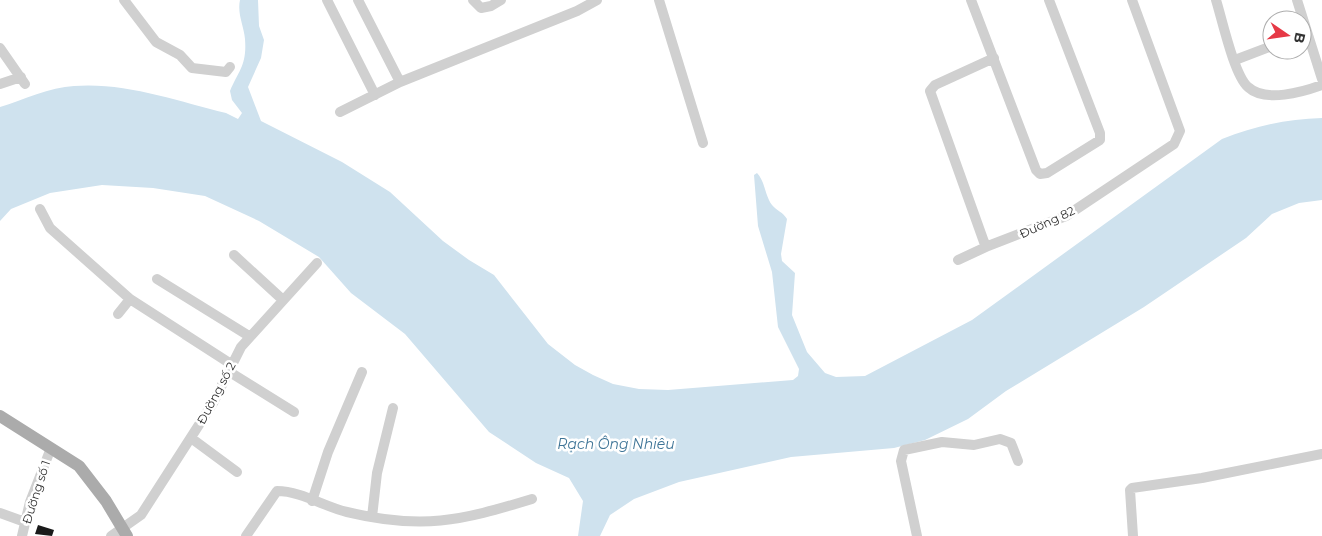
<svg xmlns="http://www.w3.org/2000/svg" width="1322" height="536" viewBox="0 0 1322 536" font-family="Montserrat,sans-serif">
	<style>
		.water { fill: #cfe2ee }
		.building { fill: #1a1a1a }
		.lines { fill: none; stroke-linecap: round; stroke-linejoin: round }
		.minor { stroke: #d0d0d0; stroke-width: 10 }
		.major { stroke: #ababab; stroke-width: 12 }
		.labels { text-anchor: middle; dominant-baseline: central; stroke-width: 5; stroke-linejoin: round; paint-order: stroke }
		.street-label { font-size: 12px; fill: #333; stroke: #fff }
		.water-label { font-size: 14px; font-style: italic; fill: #3f7597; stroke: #fff }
	</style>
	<rect width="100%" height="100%" fill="#fff"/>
	<!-- water -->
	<path class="water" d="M240,0H258L259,26L264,40L261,58L248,87L261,121L342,162L390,192L443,241L469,260L494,275L548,344L575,365L593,375L613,384L639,389L668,390L793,380L798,376L799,369L778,327L772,272L758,226L754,175L757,173C765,181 765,196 772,205C777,211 783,212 787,219L781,254L782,261L795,273L792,315L807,352L825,373L836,377L865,376L972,320L1222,139C1255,126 1286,119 1322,118V200L1299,203L1272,214L1246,238L1144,307L1006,391L968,419L925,440L894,448L791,457L679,482L634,499L610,515L600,536H578L583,501L569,478L536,463L489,432L405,334L351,293L319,257L259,221L205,196L153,188L102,185L50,193L11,209L0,221V107C23,100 50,87 74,86C125,82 177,101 226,113L238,119L242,113L232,100L230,91C239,70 247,65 245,39C244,26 237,14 240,0Z"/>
	<!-- building -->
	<path class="building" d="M38,525L54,530L52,536L35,534Z"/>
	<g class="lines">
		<!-- minor -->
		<path class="minor" d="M124,0L156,42L180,55L192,68L226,72L230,67
			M327,0L375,95
			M358,0L400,82
			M473,0L481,8L491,6L501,0
			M659,0L703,143
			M971,0L1036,170L1040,174L1047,173L1100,140V133L1049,0
			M1216,0C1222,19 1234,75 1248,87C1265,103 1303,92 1322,85
			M1297,0L1322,79
			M0,48L25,84
			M994,58L935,85L930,91L984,242L988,246L1066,216L1174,144L1180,131L1132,0
			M1235,60L1272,46
			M0,84L21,77
			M340,112L400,82L577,11L597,0
			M40,209L50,228L130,299
			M234,255L283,300
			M958,260L988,246
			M157,279L249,336
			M118,314L130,299L231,364
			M228,371L294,412
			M191,438L237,472
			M312,501L328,452L362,372
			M0,513L25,522
			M372,517L377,473L393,408
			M22,536L30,502L51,448
			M111,536L141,515L213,403L241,347L317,263
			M246,536L277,491C301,491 325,507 347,512C422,530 460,521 532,499
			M917,536L901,461L904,450L942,442L974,445L1000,439L1011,443L1018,461
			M1133,536L1130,490L1132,488L1202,478L1322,454"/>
		<!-- major -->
		<path class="major" d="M0,416L79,466L106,501L127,536"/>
	</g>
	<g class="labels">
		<!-- street labels -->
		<g class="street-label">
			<text transform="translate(1047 222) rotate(-25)">Đường 82</text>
			<text transform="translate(216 393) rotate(-62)">Đường số 2</text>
			<text transform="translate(36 492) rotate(-72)">Đường số 1</text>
		</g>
		<!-- water labels -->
		<g class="water-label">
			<text x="616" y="444">Rạch Ông Nhiêu</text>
		</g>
	</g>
	<!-- north arrow -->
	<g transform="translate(1287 35) rotate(103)"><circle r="24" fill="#ffffff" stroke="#adadad"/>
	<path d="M0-4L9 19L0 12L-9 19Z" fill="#e63946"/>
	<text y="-8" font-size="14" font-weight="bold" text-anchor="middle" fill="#333333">B</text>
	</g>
</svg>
